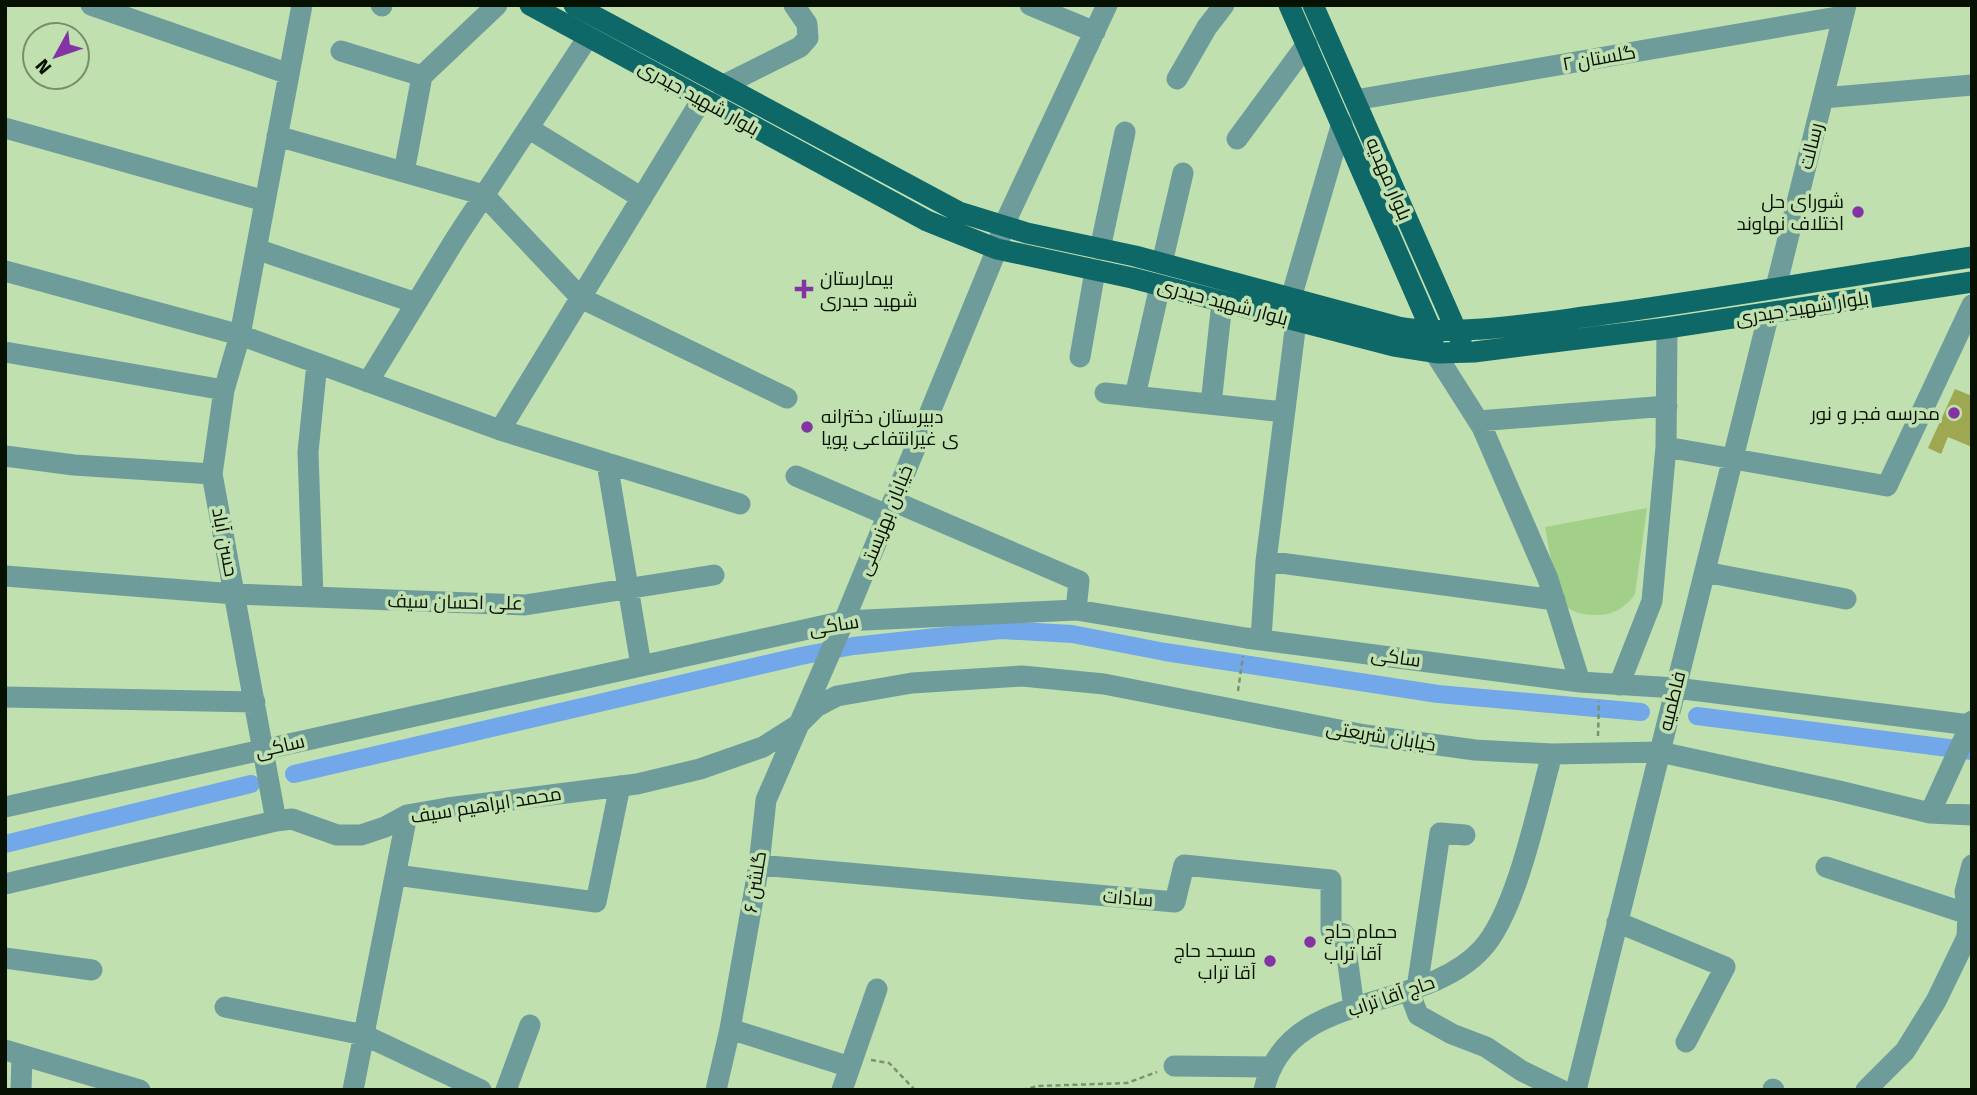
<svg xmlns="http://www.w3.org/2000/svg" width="1977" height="1095" viewBox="0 0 1977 1095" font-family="'Fira Sans',Cairo,sans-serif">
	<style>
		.green { fill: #a2d089 }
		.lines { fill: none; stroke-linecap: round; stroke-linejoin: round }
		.canal { stroke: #72a7e9; stroke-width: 18 }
		.building { fill: #9ea851 }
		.path { stroke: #7a926f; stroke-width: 2.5; stroke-dasharray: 5 3.5; stroke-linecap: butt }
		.minor { stroke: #6d9c9b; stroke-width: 21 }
		.major { stroke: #0e6868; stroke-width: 21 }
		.poi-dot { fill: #8333a3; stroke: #c0e0b0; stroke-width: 2.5 }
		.labels { text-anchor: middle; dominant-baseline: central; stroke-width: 7; stroke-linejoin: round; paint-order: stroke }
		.street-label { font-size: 19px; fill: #071102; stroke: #c0e0b0 }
		.poi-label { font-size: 19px; fill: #071102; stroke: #c0e0b0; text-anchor: end }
	</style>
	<rect width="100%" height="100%" fill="#c0e0b0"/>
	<!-- green -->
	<path class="green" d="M1647,508L1635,594C1626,607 1614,615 1598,615C1587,615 1575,614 1567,607C1555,595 1549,545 1545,527Z"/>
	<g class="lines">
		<!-- canal -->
		<path class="canal" d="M1697,716L1972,751
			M294,774L801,656L853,646L1001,630L1072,634L1165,652L1438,694L1641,712
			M5,844L251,784"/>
	</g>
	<!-- building -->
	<path class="building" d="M1955,389L1972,396V447L1948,437L1941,454L1928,448Z"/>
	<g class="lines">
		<!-- path -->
		<path class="path" d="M1238,691L1243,656
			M1598,736L1599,701
			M871,1060L889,1063L915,1090
			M1022,1090L1038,1086L1127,1083L1157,1072"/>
		<!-- minor -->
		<path class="minor" d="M91,5L289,74
			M381,5L382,6
			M1030,5L1095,32
			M341,51L422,76L497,5
			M1177,79L1207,27L1224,5
			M722,86L800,47L808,38L807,24L794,5
			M1823,98L1972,85
			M1355,100L1843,16
			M5,128L265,201
			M528,128L642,198
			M277,136L484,195L581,298L787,398
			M1237,139L1307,44
			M404,172L422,76
			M256,249L416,303
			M1100,249L1125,132
			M1162,263L1183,173
			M5,271L240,335L500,430L740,504
			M1776,287L1846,5
			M1291,298L1342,123
			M5,352L224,390
			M1435,353L1482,427L1548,579L1580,682
			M1080,357L1095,271
			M368,382L456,238L588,37
			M1105,393L1284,412
			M1135,396L1160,286
			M1211,404L1222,302
			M1478,421L1667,406
			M500,430L702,99
			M1666,447L1887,486L1972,305
			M5,456L74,465L212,474
			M607,463L641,665
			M796,476L887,515
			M893,501L1079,581L1076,610
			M1266,561L1555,600
			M1705,572L1846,599
			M5,576L235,594L525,605L714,575
			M313,597L308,452L317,363
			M1261,639L1266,561L1296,322
			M1619,685L1652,601L1666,447L1667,328
			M5,697L255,702
			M5,807L844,621L1076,610L1246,638L1580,682L1676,688L1970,725
			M1930,813L1972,721
			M276,821L212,474L224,390L240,335L302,5
			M759,865L1175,902L1184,865L1331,880V930L1344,934L1354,1008
			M1826,867L1968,914L1972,912
			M396,875L596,902L620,786
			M5,884L276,821L292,819L337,835H361L385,827L407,815L447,808L637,784L700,769L763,747L799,724L816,707L837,696L912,683L1022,676L1104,684L1365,735L1475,750L1552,754L1660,752L1839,791L1930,813L1972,815
			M1617,922L1725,967L1686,1042
			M5,958L92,970
			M1417,988L1440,833L1465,835
			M1409,991L1418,1015L1452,1034L1486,1047L1522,1071L1561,1090
			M225,1007L364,1035L481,1090
			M730,1029L850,1067
			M5,1050L140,1090
			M1174,1066L1270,1067
			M1773,1089L1774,1090
			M21,1090L22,1055
			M353,1090L407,815
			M506,1090L530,1025
			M716,1090L730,1029L759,865L766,800L844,621L997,249L1003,227L1107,5
			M842,1090L877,989
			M1264,1090C1286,988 1422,1015 1482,949C1517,911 1538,805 1552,754
			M1576,1090L1769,313
			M1866,1090L1905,1051L1936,1001L1967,937L1968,914L1965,892L1972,865"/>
		<!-- major -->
		<path class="major" d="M530,5L927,221L997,249L1132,278L1394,346L1439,353L1474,352L1667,328L1972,282
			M574,5L959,212L1027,233L1135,256L1398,327C1458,337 1537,323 1599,315C1723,298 1847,276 1972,257
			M1289,5L1432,332L1433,341
			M1313,5L1461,341"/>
	</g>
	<!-- markers -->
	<g class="poi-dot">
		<circle cx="1858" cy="212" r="7"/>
		<path d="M800.5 278.5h7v7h7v7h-7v7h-7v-7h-7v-7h7z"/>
		<circle cx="1954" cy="413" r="7"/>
		<circle cx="807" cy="427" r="7"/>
		<circle cx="1310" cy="942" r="7"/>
		<circle cx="1270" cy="961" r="7"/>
	</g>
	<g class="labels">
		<!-- street labels -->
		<g class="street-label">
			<text transform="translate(1599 58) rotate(-10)">گلستان ۲</text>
			<text transform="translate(699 98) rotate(29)">بلوار شهید حیدری</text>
			<text transform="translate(1811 146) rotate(-76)">رسالت</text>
			<text transform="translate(1389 179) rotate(67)">بلوار مهدیه</text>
			<text transform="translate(1223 302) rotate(15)">بلوار شهید حیدری</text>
			<text transform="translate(1802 308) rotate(-9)">بلوار شهید حیدری</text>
			<text transform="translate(885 520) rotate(-68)">خیابان بهزیستی</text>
			<text transform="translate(225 542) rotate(79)">حسن آباد</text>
			<text transform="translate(455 602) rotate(1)">علی احسان سیف</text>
			<text transform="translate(834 625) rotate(-9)">ساکی</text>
			<text transform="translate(1396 657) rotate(8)">ساکی</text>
			<text transform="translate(1672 701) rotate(-76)">فاطمیه</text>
			<text transform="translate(1381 736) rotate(9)">خیابان شریعتی</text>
			<text transform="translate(280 746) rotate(-13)">ساکی</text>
			<text transform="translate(486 805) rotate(-9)">محمد ابراهیم سیف</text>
			<text transform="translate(755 882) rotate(-81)">گلشن ۶</text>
			<text transform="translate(1128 898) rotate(5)">سادات</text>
			<text transform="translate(1391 996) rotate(-19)">حاج آقا تراب</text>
		</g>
		<!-- poi labels -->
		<g class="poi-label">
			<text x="1844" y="201">شورای حل<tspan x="1844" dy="22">اختلاف نهاوند</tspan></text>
			<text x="820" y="278" text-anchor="start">بیمارستان<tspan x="820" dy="22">شهید حیدری</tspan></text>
			<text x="1940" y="413">مدرسه فجر و نور</text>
			<text x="821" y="416" text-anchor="start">دبیرستان دخترانه<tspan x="821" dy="22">ی غیرانتفاعی پویا</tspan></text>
			<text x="1324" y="931" text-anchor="start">حمام حاج<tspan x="1324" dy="22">آقا تراب</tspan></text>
			<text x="1256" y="950">مسجد حاج<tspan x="1256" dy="22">آقا تراب</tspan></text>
		</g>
	</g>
	<!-- border -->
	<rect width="1977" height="1095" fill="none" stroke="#071102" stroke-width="14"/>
	<!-- north arrow -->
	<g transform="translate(56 56) rotate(230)"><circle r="33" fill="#c0e0b0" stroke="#768d6a" stroke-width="2"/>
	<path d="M0-5L12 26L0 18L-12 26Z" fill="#8333a3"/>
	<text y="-10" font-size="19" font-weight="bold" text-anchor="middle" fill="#071102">N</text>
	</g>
</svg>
